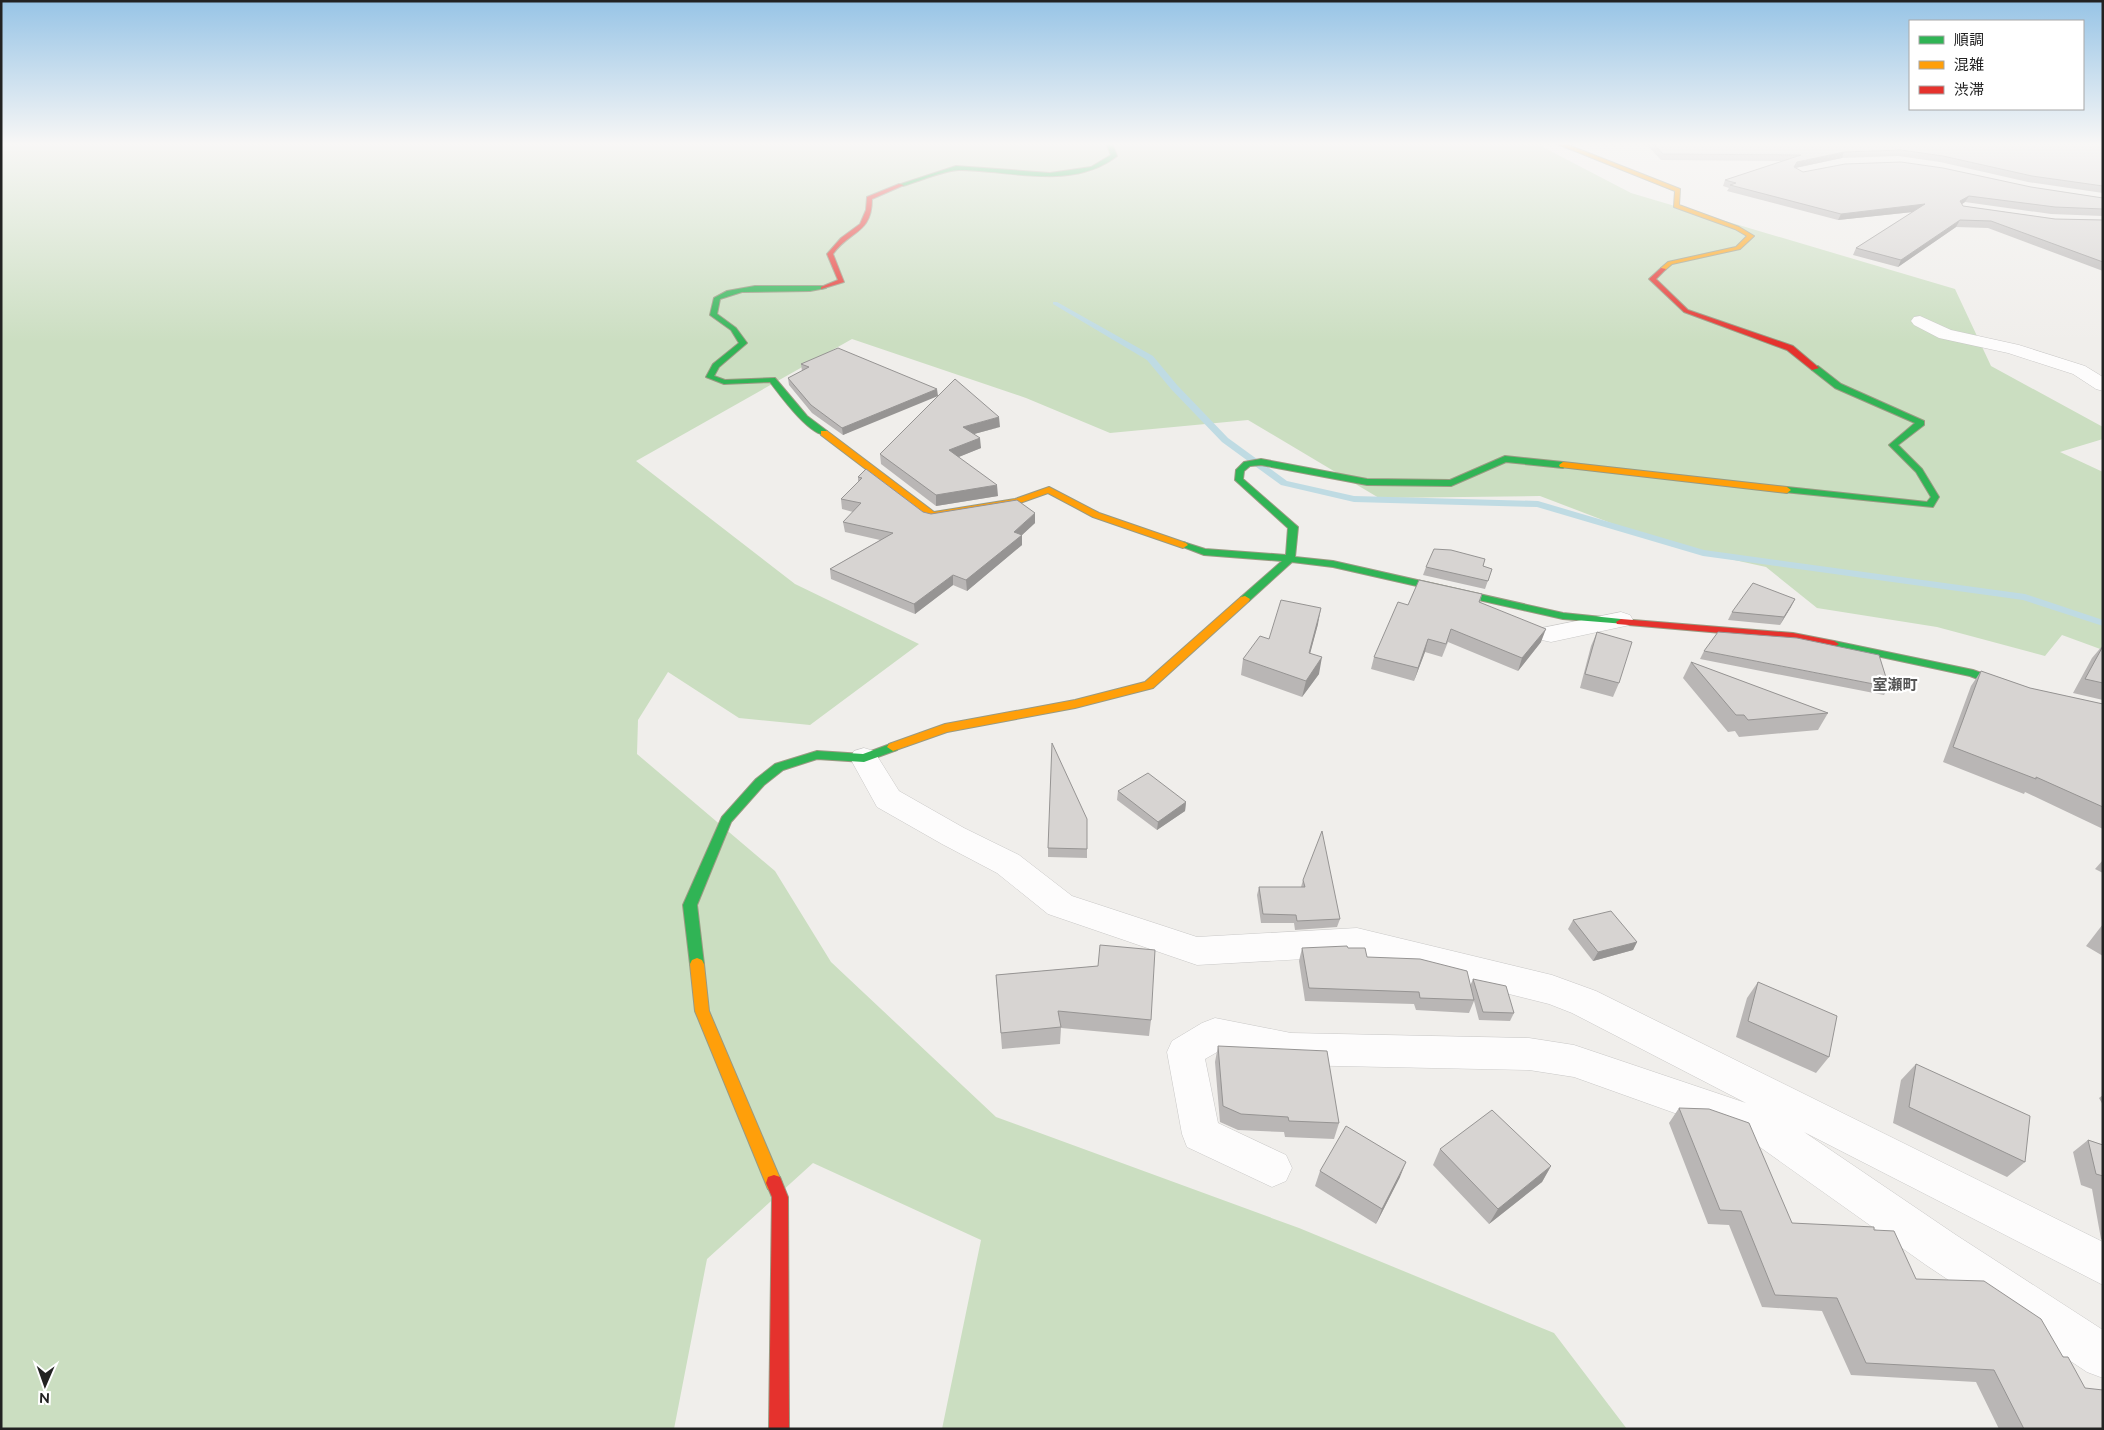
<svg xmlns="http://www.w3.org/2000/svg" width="2104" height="1430" viewBox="0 0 2104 1430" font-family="Raleway,'Noto Sans JP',sans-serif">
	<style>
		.forest { fill: #cbdec1 }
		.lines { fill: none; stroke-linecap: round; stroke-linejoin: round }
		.stream { fill: #bfdbe3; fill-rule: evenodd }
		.street-casing { stroke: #c9c8c7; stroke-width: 1 }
		.fast-casing { stroke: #999a82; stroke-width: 2 }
		.slow-casing { stroke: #999a82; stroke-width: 2 }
		.jam-casing { stroke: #999a82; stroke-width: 2 }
		.street { fill: #fdfcfc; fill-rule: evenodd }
		.fast { fill: #30b455; fill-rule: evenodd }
		.slow { fill: #ff9f0a; fill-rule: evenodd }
		.jam { fill: #e5322d; fill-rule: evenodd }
		.wall { fill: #b9b6b5 }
		.shaded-wall { fill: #969493 }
		.building { fill: #d7d4d2; stroke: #969493 }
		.labels { text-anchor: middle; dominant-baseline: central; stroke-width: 4.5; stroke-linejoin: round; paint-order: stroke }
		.neighbourhood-label { font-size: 15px; font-weight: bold; fill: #555; stroke: #fff }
	</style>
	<rect width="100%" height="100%" fill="#f0eeeb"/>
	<!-- forest -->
	<path class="forest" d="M1,143H1535L1631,193L1955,289L1991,366L2103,427V439L2060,452L2103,472V650L2062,635L2045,656L1937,627L1817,608L1766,567L1671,546L1540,496L1379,498L1248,420L1110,433L1026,398L852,339L636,461L795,584L919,644L810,725L739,718L668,672L638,720L637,754L775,871L831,962L996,1117L1299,1228L1554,1333L1627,1429H942L981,1240L813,1163L707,1259L674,1429H1Z"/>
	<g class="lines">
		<!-- stream -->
		<path class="stream" d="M1053,302H1057L1153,356L1177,385L1228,438L1287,481L1354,496L1538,501L1704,550L2025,594L2103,620V626L2023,600L1703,556L1537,507L1354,502L1281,485L1222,442L1171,389L1147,360L1053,304Z"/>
		<!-- street casing -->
		<g class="street-casing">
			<path id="street" d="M1920,316L1951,330L2019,345L2085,366L2103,377V391L2096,389L2073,374L2008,353L1939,338L1914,325L1911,321L1914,317Z
				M1621,612L1630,615L1633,620L1630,625L1551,642L1542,640L1538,634L1542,628Z
				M864,748L874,751L899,791L964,828L1019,855L1072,896L1197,937L1357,928L1552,975L1596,991L2103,1242V1285L1804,1132L1956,1235L2103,1330V1378L2087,1372L1926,1265L1750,1140L1574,1077L1529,1070L1291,1065L1219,1051L1205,1059L1218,1123L1286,1155L1292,1168L1286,1181L1272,1187L1187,1147L1182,1134L1167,1052L1172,1041L1202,1023L1215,1018L1291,1033L1529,1038L1574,1045L1746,1103L1572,1013L1549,1004L1357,956L1197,965L1048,914L997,873L942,844L877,807L850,758L854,751Z"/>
		</g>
		<!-- fast casing -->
		<g class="fast-casing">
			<path id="fast" d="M1106,143H1112L1117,156C1072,191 1010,170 959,170C945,170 917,182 903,186L898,185L956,166L1050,173L1091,167L1111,155Z
				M755,286H823L826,288L810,291L742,292L720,299L717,314L736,328L747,343L719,367L714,376L725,380L775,378L807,416L827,431V435C810,437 780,395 770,382L724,384L706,377L713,364L739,343L731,330L710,315L714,298L727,291Z
				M1812,366H1818L1841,384L1924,421V425L1898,445L1922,469L1939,497L1933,507L1784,492V488L1787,487L1927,502L1931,497L1916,472L1889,445L1915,423L1835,388L1812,370Z
				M1505,456L1563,462L1567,465L1563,468L1506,462L1451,486L1367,485L1261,465L1250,466L1244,471L1243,479L1298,527L1295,557L1333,561L1563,613L1621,619L1626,622L1625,624L1563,619L1333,567L1292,562L1249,601L1245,602L1240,599L1241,597L1282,561L1204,555L1178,545L1183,542L1205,549L1286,555L1288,528L1235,480L1236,470L1244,462L1261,459L1367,479L1450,480Z
				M1834,641L1973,670L2018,686L2019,689L2014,693L1970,676L1830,646L1829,644Z
				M893,743L899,747L897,750L864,762L817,759L783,770L764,785L731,822L697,905L704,964L702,968L697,970L692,968L690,964L683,905L722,817L756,779L775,764L817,751L863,754Z"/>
		</g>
		<!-- slow casing -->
		<g class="slow-casing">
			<path id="slow" d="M1555,143H1563L1680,189L1679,205L1739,227L1754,236L1740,249L1672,264L1665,270H1661V268L1668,262L1736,247L1747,236L1735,229L1674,207L1675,191Z
				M821,431H827L934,512L1015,499L1049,487L1099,513L1186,543L1188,545L1183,548L1180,547L1093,517L1048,493L1017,504L929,517L821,435Z
				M1563,462L1787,487L1791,490L1787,493L1560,467L1559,465Z
				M1245,596L1250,599L1249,601L1153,688L1075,708L947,732L893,751L887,747L889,744L945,724L1075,700L1145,682L1241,597Z
				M697,958L702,960L704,964L709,1011L782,1183L780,1189L774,1191L768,1189L695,1011L690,964L692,960Z"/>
		</g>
		<!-- jam casing -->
		<g class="jam-casing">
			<path id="jam" d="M899,184L904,185L872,199C872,234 850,230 833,254L844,282L821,289V287L838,280L827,254L841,238L860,224L866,210L867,197Z
				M1661,268L1666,269L1656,279L1688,310L1793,346L1819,368L1812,370L1787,350L1684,312L1649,279Z
				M1621,619L1793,633L1834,641L1839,644L1834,647L1793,639L1617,624L1616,622Z
				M774,1175L780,1177L788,1197L789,1429H769L772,1197L766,1183L768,1177Z"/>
		</g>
		<!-- street -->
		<use href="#street" class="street"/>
		<!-- fast -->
		<use href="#fast" class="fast"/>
		<!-- slow -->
		<use href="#slow" class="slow"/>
		<!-- jam -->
		<use href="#jam" class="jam"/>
	</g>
	<!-- wall -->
	<path class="wall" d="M1645,143H2103V193L2028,182L1940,162L1898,156L1842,158L1795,168L1803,172L2031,187L2103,198V216L2051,214L1965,202L1962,204L1963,206L2055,219L2103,220V271L1988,228L1956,227L1898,267L1853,255L1856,248L1913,212L1838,220L1727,191L1729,188L1723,186L1725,180L1783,161L1661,160Z
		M801,364L937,389L843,435L812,413L789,385L788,378L802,371Z
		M1000,427L974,434L981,448L958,457L998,496L936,506L881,464L880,454Z
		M866,469L923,512L931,514L1035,523L1022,535V545L967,591L953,585L915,614L831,579L830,569L880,540L845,532L843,522L853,512L842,509L841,499L858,482V477Z
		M1485,559L1483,566L1492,569L1485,589L1423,575L1426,567Z
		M1482,594L1480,602L1541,642L1518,671L1448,642L1442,657L1425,652L1414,681L1371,669L1374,657L1408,605Z
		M1795,599L1780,625L1728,620L1732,612Z
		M1318,624L1310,653L1319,674L1302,697L1241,675L1243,659L1269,639Z
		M1597,632L1619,683L1613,697L1580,688L1591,646Z
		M2103,645V700L2073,693L2092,658Z
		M1704,651L1889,687L1884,695L1700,659Z
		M1691,662L1828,713L1818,730L1739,737L1735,731L1728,732L1683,678Z
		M1981,671L2030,688L2103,704V829L2025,792L2024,794L1943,762L1971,686Z
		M1118,791L1186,802L1185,811L1157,830L1117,800Z
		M1087,819V858L1048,857V848Z
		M2103,860V873L2095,869Z
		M1303,880L1340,919L1337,927L1295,930L1294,923H1261L1257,895L1259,887H1301Z
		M1573,920L1637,942L1633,950L1593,961L1568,929Z
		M2103,924V956L2086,946Z
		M1302,948H1348L1367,957L1470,986L1473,979L1514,1013L1510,1021L1479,1020L1474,1001L1469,1013L1416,1010L1414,1004L1305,1001L1299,961Z
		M1098,966L1151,1020L1149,1036L1061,1028L1060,1044L1002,1049L996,975Z
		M1758,982L1829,1057L1816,1073L1736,1037L1747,998Z
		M1218,1046L1339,1123L1334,1139L1285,1137L1284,1132L1238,1130L1220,1122L1215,1062Z
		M1916,1064L2025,1162L2007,1177L1893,1123L1901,1080Z
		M2103,1095V1105L2099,1098Z
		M1679,1108L1792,1223L1874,1230L1916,1279L2103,1429H1999L1976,1382L1851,1375L1822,1311L1762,1307L1729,1225L1708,1224L1669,1123Z
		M2088,1140L2103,1145V1240L2101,1239L2092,1189L2081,1185L2073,1152Z
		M1440,1149L1551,1166L1542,1182L1489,1224L1433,1165Z
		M1320,1171L1400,1177L1376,1224L1315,1186Z"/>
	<!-- shaded-wall -->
	<path class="shaded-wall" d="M1844,152L1842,158L1795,168L1794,167L1797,162Z
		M1969,196L1965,202L1956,208L1960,201Z
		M1925,204L1922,211L1838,220L1841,214Z
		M1960,220L1956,227L1898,267L1901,260Z
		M937,389L938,396L843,435L842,428Z
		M999,417L1000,427L963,437V427Z
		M980,438L981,448L949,461V450Z
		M997,485L998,496L936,506V495Z
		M1035,513V523L1022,535V545L967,591L966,580L1014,532Z
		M953,575V585L915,614L914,604Z
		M1795,599L1791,607L1780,625L1784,617Z
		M1321,608L1318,624L1306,669L1309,653Z
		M1546,629L1541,642L1518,671L1522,658Z
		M1428,639L1425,652L1414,681L1418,668Z
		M1322,657L1319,674L1302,697L1306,681Z
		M1186,802L1185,811L1157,830L1158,822Z
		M1637,942L1633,950L1593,961L1598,952Z
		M1406,1162L1400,1177L1376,1224L1382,1209Z
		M1551,1166L1542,1182L1489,1224L1498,1209Z"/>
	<!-- building -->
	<path class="building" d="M1653,143H2103V186L2032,176L1943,156L1901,150L1844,152L1797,162L1794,167L1803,172L1845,164L1901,162L1943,168L2031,187L2103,198V209L2055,207L1969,196L1960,201L1963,206L2055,219L2103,220V262L1991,221L1960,220L1901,260L1856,248L1925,204L1841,214L1730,185L1736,183L1725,180L1801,155L1663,154Z
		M838,348L937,389L842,428L811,405L788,378L809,367L801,364Z
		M955,379L999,417L963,427L980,438L949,450L997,485L936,495L880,454Z
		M866,469L923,512L931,514L1017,500L1035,513L1014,532L1022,535L966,580L953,575L914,604L830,569L893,533L843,522L861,503L841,499L862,478L858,477Z
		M1434,549L1451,550L1485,559L1483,566L1492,569L1488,581L1426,567Z
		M1419,580L1482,594L1479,602L1546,629L1522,658L1451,629L1446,644L1428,639L1418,668L1374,657L1398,602L1408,605Z
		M1753,583L1795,599L1784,617L1732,612Z
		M1281,600L1321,608L1309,653L1322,657L1306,681L1243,659L1260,636L1269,639Z
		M1597,632L1632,642L1619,683L1585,674Z
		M1718,632L1797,638L1879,655L1889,687L1704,651Z
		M2103,646V683L2085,679Z
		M1691,662L1828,713L1748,720L1744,715H1736Z
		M1981,671L2030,688L2103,704V807L2036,777V779L1953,747Z
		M1052,743L1087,819V849L1048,848Z
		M1148,773L1186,802L1158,822L1118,791Z
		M1322,831L1340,919L1297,921L1296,915L1263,914L1259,887H1305L1303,880Z
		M1611,911L1637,942L1598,952L1573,920Z
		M1100,945L1155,950L1151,1020L1058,1011L1061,1027L1001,1033L996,975L1098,966Z
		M1347,946L1348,948H1365L1367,957L1420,959L1467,971L1474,1000L1420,998L1419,992L1309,988L1302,948Z
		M1473,979L1506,986L1514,1013L1483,1012Z
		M1758,982L1837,1016L1829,1057L1748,1021Z
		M1218,1046L1327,1051L1339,1123L1289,1121L1288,1117L1241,1114L1223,1106Z
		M1916,1064L2030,1116L2025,1162L1909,1107Z
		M1679,1108L1709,1109L1749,1123L1792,1223L1874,1227V1230L1894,1231L1916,1279L1984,1281L2041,1319L2063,1357H2068L2085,1388L2103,1390V1429H2024L1994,1370L1866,1363L1837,1298L1775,1295L1741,1211L1720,1210Z
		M1492,1110L1551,1166L1498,1209L1440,1149Z
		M1346,1126L1406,1162L1382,1209L1320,1171Z
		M2088,1140L2103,1145V1176L2096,1174Z"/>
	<!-- sky -->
	<linearGradient id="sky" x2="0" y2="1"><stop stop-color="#97c4e6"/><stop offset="0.42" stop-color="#f8f7f6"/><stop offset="1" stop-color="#f8f7f6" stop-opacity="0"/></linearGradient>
	<rect width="2104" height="343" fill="url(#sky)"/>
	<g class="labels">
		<!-- neighbourhood labels -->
		<g class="neighbourhood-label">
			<text x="1895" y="685">室瀬町</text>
		</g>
	</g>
	<!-- border -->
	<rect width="2104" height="1430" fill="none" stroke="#222222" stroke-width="5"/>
	<!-- legend -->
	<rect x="1909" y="20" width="175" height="90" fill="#ffffff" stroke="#a7a7a7"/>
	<rect x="1919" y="36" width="25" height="8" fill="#30b455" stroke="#a7a7a7"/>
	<text x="1954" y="45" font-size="15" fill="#222222">順調</text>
	<rect x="1919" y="61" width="25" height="8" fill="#ff9f0a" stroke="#a7a7a7"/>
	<text x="1954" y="70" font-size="15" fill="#222222">混雑</text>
	<rect x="1919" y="86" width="25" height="8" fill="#e5322d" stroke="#a7a7a7"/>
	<text x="1954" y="95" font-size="15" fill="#222222">渋滞</text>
	<!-- north arrow -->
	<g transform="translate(45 1385) rotate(182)" stroke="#ffffff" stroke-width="4" paint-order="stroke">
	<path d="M0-4L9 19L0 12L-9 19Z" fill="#222222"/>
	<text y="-8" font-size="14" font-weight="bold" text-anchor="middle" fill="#222222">N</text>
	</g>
</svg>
